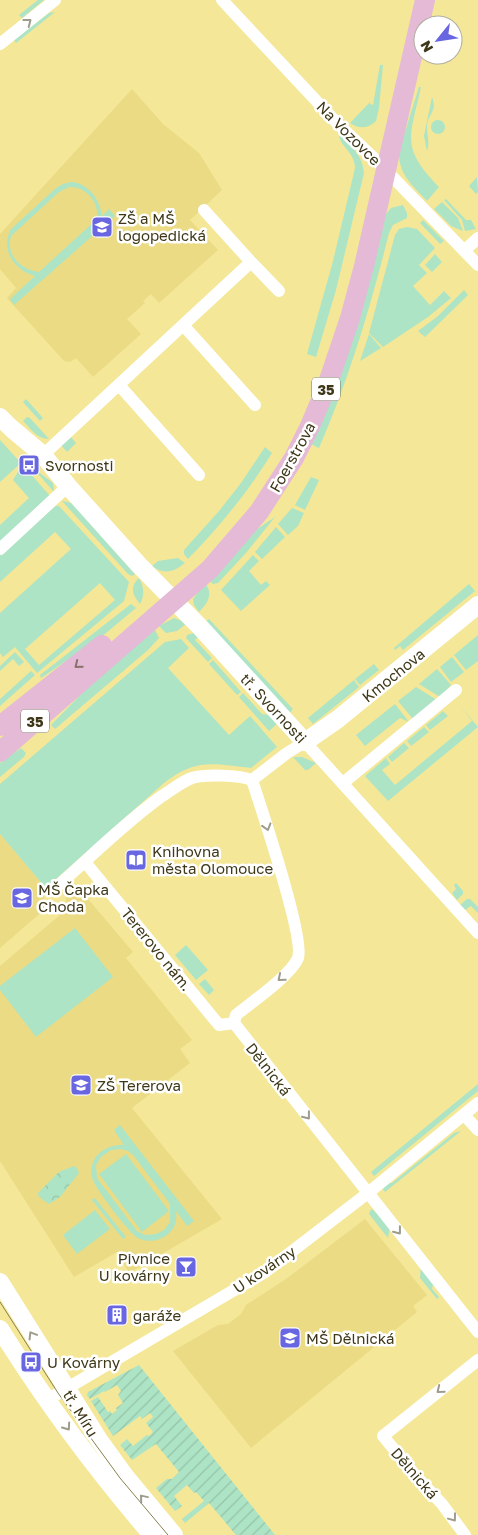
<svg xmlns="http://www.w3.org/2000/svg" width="478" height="1535" viewBox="0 0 478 1535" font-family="'Golos Text',sans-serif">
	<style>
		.built { fill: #eadb84 }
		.grass { fill: #ade4c5; fill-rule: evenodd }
		.park { fill: url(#park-crowns) }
		.garden { fill: url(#garden-furrows) }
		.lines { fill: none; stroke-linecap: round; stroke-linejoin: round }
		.street { stroke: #fff; stroke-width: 12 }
		.secondary { stroke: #fff; stroke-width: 18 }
		.primary { stroke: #e4bad6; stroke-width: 20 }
		.tram { stroke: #8a814e; stroke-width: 1 }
		.oneway { stroke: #9e9c8c }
		.oneway2 { stroke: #89726d }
		.labels { text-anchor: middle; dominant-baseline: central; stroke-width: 5; stroke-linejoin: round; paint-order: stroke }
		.shield { fill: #fff; stroke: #78745d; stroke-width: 1 }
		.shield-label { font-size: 14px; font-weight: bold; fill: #3e3818 }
		.street-label { font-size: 15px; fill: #3e3818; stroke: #fff }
		.poi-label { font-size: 15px; fill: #3e3818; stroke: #fff; text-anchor: start }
	</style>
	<defs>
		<pattern id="park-crowns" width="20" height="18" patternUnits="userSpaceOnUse" patternTransform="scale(1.25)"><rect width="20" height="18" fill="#ade4c5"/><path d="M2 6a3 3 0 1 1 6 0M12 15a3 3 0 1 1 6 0" fill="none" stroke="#96c4a8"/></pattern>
		<pattern id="garden-furrows" width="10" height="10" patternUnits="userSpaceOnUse" patternTransform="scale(1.25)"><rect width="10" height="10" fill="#ade4c5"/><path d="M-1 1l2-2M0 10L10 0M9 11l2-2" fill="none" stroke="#96c4a8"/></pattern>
	</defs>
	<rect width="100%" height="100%" fill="#f4e798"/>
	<!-- built -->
	<path class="built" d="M132,89L163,124L199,153L222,190L190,220L218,250L159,303L151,294L143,301L145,303L127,319L141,334L93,377L76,358L70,362L64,361L7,298L16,288L0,269V234Z
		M0,834L44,886L45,909L0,948Z
		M76,890L79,894L82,892L133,952L126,958L192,1040L180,1049L190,1063L132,1108L222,1219L129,1273L117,1252L74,1277L0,1161V966L67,909L63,904L67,900L65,899Z
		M365,1219L427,1295L413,1306L417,1312L251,1448L173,1351L218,1325L228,1324L241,1314L246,1305L286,1279Z"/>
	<!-- grass -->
	<path class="grass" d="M38,0H44L22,18L19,15Z
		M55,12L16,43L14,40L49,13Z
		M380,65H383L379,108L376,121C368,129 359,129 350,123L370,102V104L373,105Z
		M419,87H421C410,137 400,147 439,187L427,201C412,185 398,174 399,151Z
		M432,97C438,112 427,114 427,127C427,136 430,143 427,151L424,136Z
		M431 127a7 7 0 1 1 14 0a7 7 0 1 1-14 0Z
		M339,134C351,145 363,156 364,173L336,290L316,357L307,354L333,261L355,168C355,152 339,146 339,134Z
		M477,177L478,192L476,194L469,186Z
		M71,182C88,183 100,199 102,216L109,209L115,216L14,305L10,299L35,276C14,270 0,250 11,229L56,188L63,184ZM69,187C86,186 100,203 97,219L39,272C21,270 5,255 11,236L59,192Z
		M446,199L466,220H471L476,229L465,231L462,220L444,200Z
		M442,202L458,218L463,231L451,226L434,209Z
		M403,205L407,213V218L393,225L389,233C370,309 350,376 319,448L311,444L386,214L391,208Z
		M423,220L444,241L440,244L420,223Z
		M407,227L417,229L435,248L419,265L427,273L413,286L430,305L444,291L451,298L428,317L383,347L369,333L395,235L399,229Z
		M435,254L442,262L432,272L425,265Z
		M464,290L468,295L425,337L418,331L438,316Z
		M369,334L381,348L360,361Z
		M26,399L43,418L40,421L23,402Z
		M27,417L30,418L49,439C37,439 31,429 23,421Z
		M71,437L76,443L67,452L61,445Z
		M0,440L21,463L0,482Z
		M265,447L272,453C248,492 220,526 188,559L184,554V550L219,511L241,483Z
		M31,466L53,483L54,492Z
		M21,467L26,473L28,471L51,497L0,543V525L29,498L13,480Z
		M311,477L319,480L305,510L295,505Z
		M62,501L72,503L135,574L132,576L128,574Z
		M55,506H59L129,582L124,601L37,673L15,647L3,657L0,653V613L71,549L55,532L0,582V555ZM100,583L115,600L39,665L25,649Z
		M292,508L304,513L298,526L288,535L278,524Z
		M275,517L246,553L218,583L213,584L209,580L250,534Z
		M276,527L285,537L262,559L255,552Z
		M253,555L259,561L249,571L261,585L266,581L270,585L241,611L221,590Z
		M178,558L185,563C174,572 164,575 152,566L158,561Z
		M139,578C144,587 145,595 140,604C133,595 129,587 139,578Z
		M205,583C214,594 207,604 199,612L194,605L193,599Z
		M469,584L475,591L403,650L400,646L395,650L394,648Z
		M131,604L136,608L100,638L41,678L40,675Z
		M174,618L182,621L186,624L177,631L166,633L159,626Z
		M209,619L293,709L288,715L206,621Z
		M155,630L159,638L148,650L55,729L51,725L99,676Z
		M194,633L198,637L195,640L212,658L208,662L186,638L187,635Z
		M478,635V661L466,670L454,655Z
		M181,639L189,648L168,668L229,735L250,716L277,747L251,768C212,764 197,758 164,783L47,887L44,886L0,834V784L165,642Z
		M15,652L24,662L19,666L13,659L0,671V666Z
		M452,657L464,672L451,682L440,667Z
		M213,660L241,692L237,695L209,664Z
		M374,664L379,670L360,685L355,679Z
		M437,669L451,685L440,697L419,684Z
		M31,671L35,675L0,706V699Z
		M354,680L359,687L313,724L308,718Z
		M416,687L437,700L413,719L398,701Z
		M243,693L262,714L270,715L278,723L269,731L239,697Z
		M395,704L409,722L400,718L365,746L356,735Z
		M460,706L478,727L388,801L365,776L386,758L390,764L382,770L395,785L472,721Z
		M443,711L448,716L430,730L426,725Z
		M424,727L429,732L411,746L407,741Z
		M404,743L409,748L392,762L388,757Z
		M21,748L26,753L24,757L0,777V763Z
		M293,757H302L316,763L308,770H305Z
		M456,883L463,891V894L457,900L452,893L456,889L454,885Z
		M467,899H470L478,907V913L471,906L465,910L460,905Z
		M75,928L113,977L36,1037L0,990V986Z
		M186,945L208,970L196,980L175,955Z
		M205,979L214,990L209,995L199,984Z
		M478,1084V1091L374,1176L371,1172Z
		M120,1125L194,1221L187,1226L176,1211C177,1220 176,1228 167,1235C158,1241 149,1243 138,1238C130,1234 93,1186 92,1177C88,1156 106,1144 124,1145L114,1130ZM121,1149L128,1151L133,1155L170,1204V1222L164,1230L156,1234L145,1235L137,1231L97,1178L96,1165L101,1157L111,1150Z
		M461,1131L385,1192L382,1188L388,1183H392L454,1133Z
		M126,1154L169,1211L142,1232L99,1174Z
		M95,1198L126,1237L123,1239L92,1200Z
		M372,1209L390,1226L388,1238L369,1214L370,1211Z
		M95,1210L110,1229L77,1254L63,1235Z
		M421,1265L434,1280L432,1289L439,1297L437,1299L420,1278Z"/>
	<!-- park -->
	<path class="park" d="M74,1166L77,1168L79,1173L60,1197L49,1204L39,1197L38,1193L59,1172Z"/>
	<!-- garden -->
	<path class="garden" d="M139,1365L275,1535H236L209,1503L185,1523L182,1519L204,1501L196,1492L194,1493L187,1485L174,1496L182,1506L175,1511L156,1488L167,1479H172L179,1472L156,1444L132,1460L120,1445L127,1439L133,1446L147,1435L149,1436L153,1432L146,1423L153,1417L150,1413L142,1419L140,1416L113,1436L91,1401L98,1397L108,1412L110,1411L112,1414L117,1410L116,1408L123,1403L118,1395L121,1391L117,1385L105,1392L104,1391L90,1399L87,1395L88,1392Z"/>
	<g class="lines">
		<!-- street -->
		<path class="street" d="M222,0L337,123L376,160L478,265
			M0,44L55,0
			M464,251L478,238
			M251,262L279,291
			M183,325L255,405
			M119,385L199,475
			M43,455L251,262L204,210
			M0,549L68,486
			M252,780C261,808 305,938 298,958C291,975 252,1002 236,1015L234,1023L478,1332
			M252,780L287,753L305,742L478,933
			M343,783L456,690
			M85,862L219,1025L234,1023
			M54,889C90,858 124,823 162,796C172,790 181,782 192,778C205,774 239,775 252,780
			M464,1115L478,1130
			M47,1400L265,1272L368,1193L478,1103
			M465,1535L442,1504L416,1476L383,1436L478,1360"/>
		<!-- secondary -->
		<path class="secondary" d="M0,417L11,428L43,455L68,486L139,565L200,627L305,742L338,719L478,605
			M0,1282L99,1440L125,1476L174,1535
			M0,1329C45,1401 96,1470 152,1535"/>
		<!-- primary -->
		<path class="primary" d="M0,726L102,645
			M0,752L210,569L259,512L294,458L310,426L328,383L350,318L364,266L425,0"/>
		<!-- tram -->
		<path class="tram" d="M0,1302L58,1393L120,1478L168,1535"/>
	</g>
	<!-- one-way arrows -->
	<defs><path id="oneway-chevron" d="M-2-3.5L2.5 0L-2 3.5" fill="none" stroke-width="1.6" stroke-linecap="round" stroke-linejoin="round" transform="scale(1.25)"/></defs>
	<g class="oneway">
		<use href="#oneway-chevron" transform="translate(28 22) rotate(-38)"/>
		<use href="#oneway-chevron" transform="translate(267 827) rotate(73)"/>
		<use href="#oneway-chevron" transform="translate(281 978) rotate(140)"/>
		<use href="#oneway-chevron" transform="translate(307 1116) rotate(52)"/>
		<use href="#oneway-chevron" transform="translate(398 1231) rotate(52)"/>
		<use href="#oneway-chevron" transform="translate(32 1335) rotate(-121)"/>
		<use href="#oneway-chevron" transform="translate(440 1390) rotate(141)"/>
		<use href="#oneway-chevron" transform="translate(67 1427) rotate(55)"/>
		<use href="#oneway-chevron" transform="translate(143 1498) rotate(-130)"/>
		<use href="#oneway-chevron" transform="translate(453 1518) rotate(53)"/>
	</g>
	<use class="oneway2" href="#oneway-chevron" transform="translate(78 665) rotate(141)"/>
	<!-- icons -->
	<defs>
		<g id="school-square" transform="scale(1.125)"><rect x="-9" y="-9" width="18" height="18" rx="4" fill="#6866e0" stroke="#fff"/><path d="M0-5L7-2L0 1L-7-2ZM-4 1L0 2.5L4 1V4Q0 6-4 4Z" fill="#fff"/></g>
		<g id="bus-square" transform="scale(1.125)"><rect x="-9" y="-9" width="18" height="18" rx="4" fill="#6866e0" stroke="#fff"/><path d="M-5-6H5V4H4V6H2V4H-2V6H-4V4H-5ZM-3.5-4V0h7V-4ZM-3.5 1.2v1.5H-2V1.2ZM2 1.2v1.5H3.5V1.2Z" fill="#fff"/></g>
		<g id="library-square" transform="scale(1.125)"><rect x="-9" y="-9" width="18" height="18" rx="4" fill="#6866e0" stroke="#fff"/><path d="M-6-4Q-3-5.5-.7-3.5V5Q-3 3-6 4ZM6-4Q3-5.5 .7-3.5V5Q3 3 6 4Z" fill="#fff"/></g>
		<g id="bar-square" transform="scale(1.125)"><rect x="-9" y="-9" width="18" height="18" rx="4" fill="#6866e0" stroke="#fff"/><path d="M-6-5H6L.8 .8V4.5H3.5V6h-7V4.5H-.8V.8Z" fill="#fff"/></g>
		<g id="building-square" transform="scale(1.125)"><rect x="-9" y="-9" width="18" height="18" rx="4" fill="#6866e0" stroke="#fff"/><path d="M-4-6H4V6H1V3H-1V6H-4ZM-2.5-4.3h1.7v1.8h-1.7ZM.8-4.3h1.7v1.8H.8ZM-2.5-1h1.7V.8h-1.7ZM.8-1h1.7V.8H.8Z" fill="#fff"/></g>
	</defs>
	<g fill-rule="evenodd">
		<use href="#school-square" x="102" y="227"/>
		<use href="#bus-square" x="29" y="465"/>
		<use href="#library-square" x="136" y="860"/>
		<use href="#school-square" x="22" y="898"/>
		<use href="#school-square" x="81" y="1085"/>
		<use href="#bar-square" x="186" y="1267"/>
		<use href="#building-square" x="117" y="1315"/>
		<use href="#school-square" x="290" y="1338"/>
		<use href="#bus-square" x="31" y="1362"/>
	</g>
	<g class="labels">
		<!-- shield labels -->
		<g class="shield">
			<rect x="312" y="377.5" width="28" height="23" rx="4"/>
			<rect x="21" y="709.5" width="28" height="23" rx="4"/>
		</g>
		<g class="shield-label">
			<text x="326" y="389">35</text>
			<text x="35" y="721">35</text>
		</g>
		<!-- street labels -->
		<g class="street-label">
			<text transform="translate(349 133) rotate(45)">Na Vozovce</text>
			<text transform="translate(292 457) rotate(-61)">Foerstrova</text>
			<text transform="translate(393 675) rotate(-39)">Kmochova</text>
			<text transform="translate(274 708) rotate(47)">tř. Svornosti</text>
			<text transform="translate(157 949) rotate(51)">Tererovo nám.</text>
			<text transform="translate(269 1069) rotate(52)">Dělnická</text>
			<text transform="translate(264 1269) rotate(-34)">U kovárny</text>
			<text transform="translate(81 1413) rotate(58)">tř. Míru</text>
			<text transform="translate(415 1473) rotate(49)">Dělnická</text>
		</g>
		<!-- poi labels -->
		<g class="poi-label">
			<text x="118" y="218">ZŠ a MŠ<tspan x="118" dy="17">logopedická</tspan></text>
			<text x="45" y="465">Svornosti</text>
			<text x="152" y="851">Knihovna<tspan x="152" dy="17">města Olomouce</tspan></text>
			<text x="38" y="889">MŠ Čapka<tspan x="38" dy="17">Choda</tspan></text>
			<text x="97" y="1085">ZŠ Tererova</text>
			<text x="170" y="1258" text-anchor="end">Pivnice<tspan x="170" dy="17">U kovárny</tspan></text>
			<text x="133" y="1315">garáže</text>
			<text x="306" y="1338">MŠ Dělnická</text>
			<text x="47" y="1362">U Kovárny</text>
		</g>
	</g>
	<!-- north arrow -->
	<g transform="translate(438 40) rotate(240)"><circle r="24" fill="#ffffff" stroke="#b2afa3"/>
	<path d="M0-4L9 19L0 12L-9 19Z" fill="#6866e0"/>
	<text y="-8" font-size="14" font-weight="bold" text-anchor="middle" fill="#3e3818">N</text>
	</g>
</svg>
